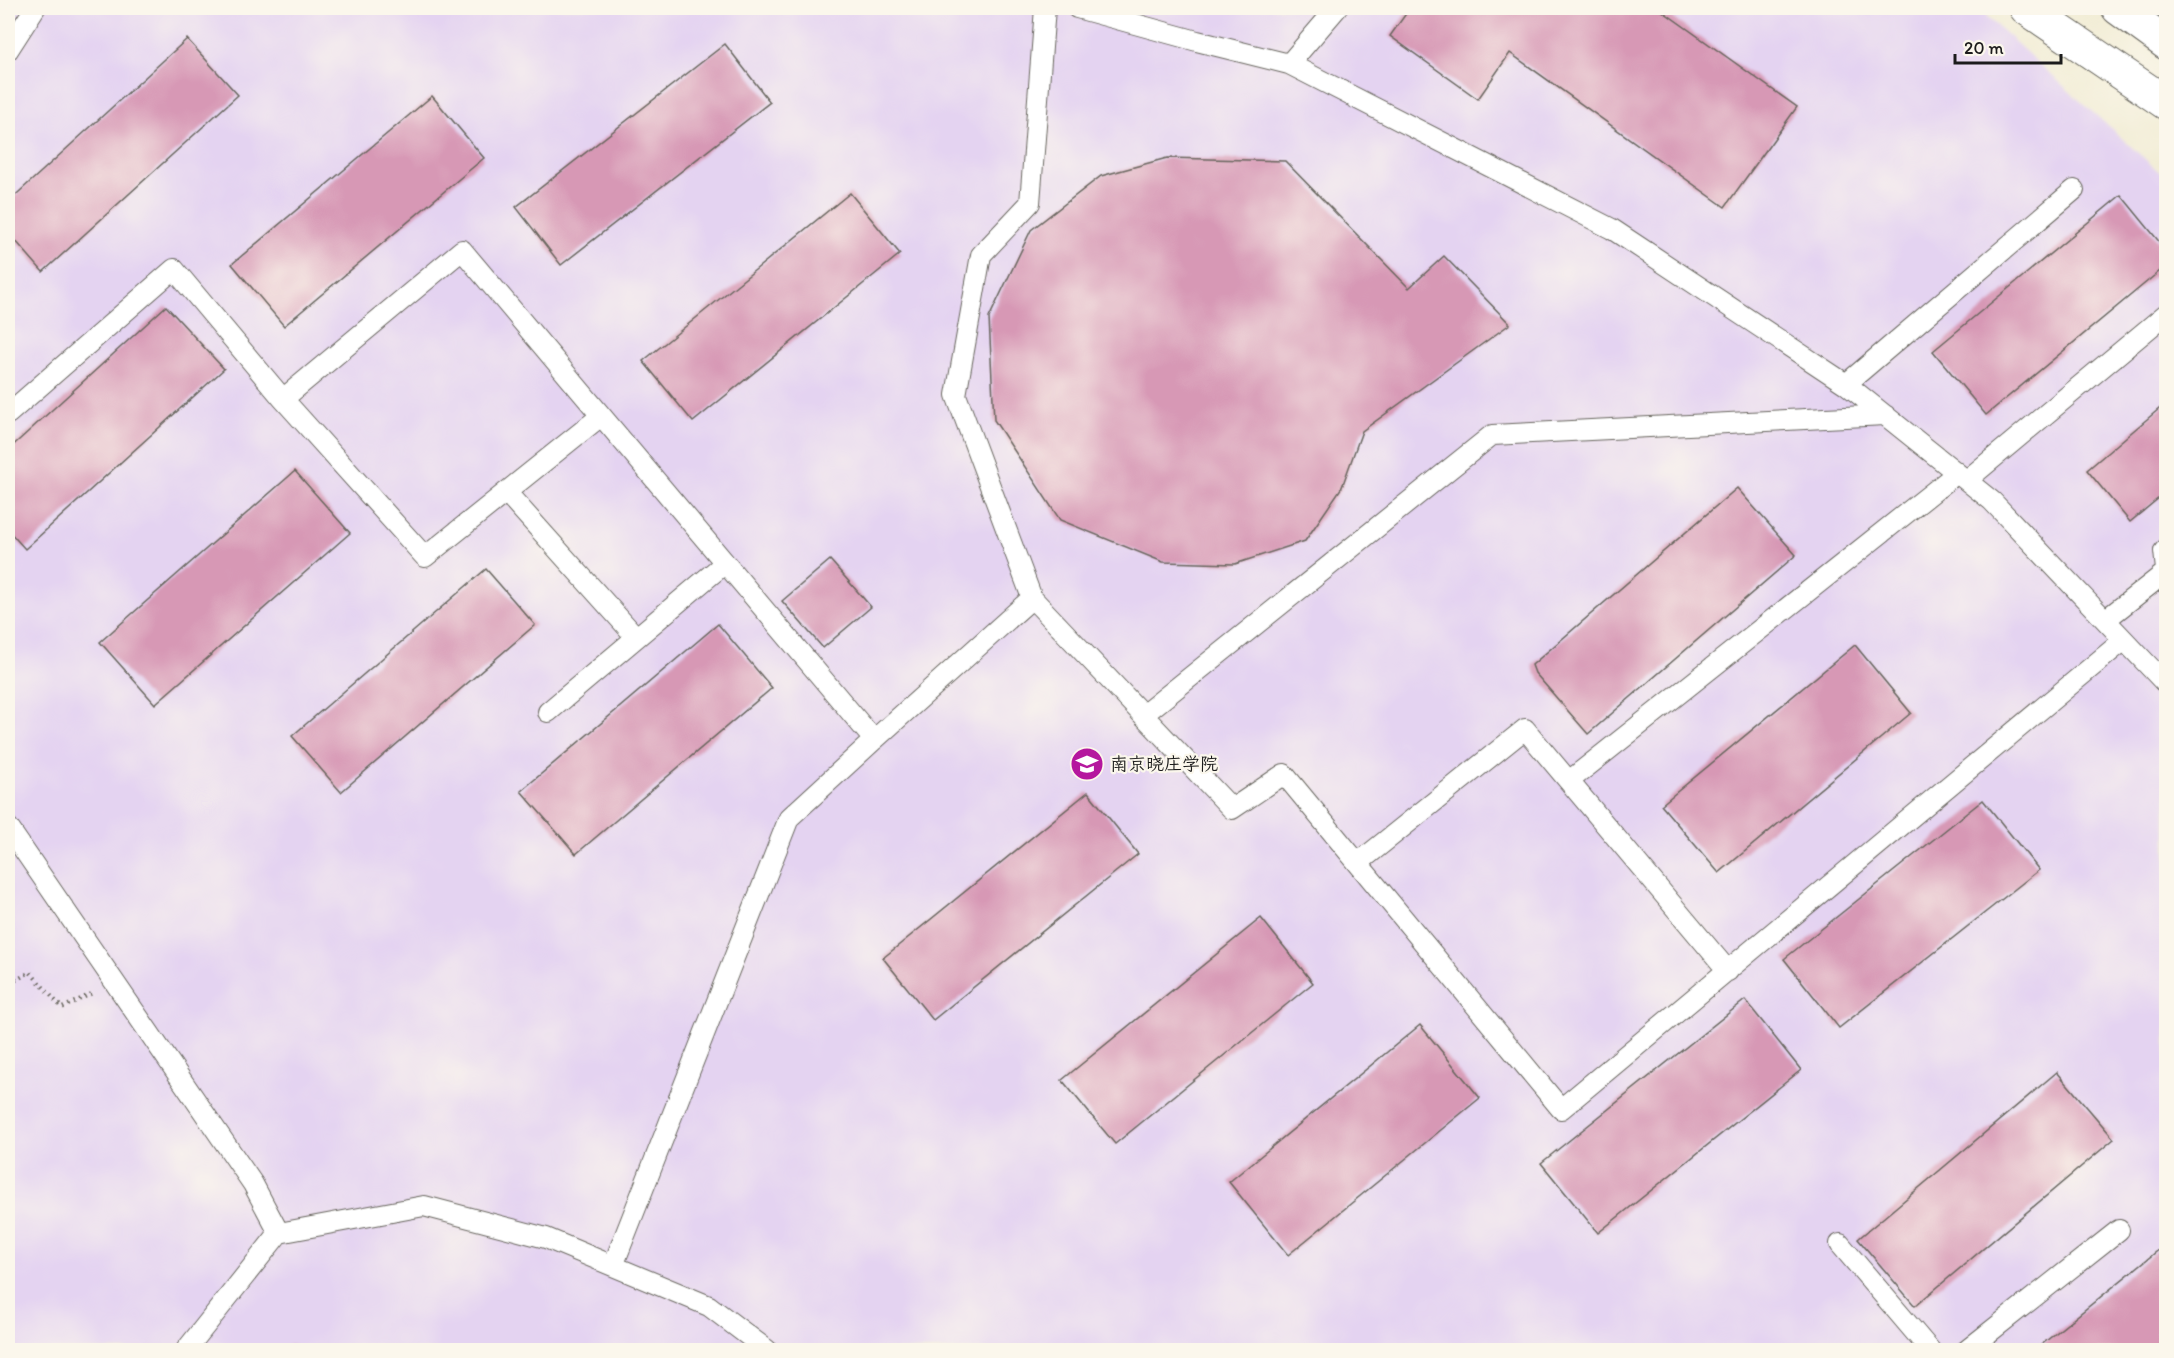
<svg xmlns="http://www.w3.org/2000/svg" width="2174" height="1358" viewBox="0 0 2174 1358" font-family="Itim,'LXGW WenKai TC',sans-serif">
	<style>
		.built { fill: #e4d3f1 }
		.building { fill: #d798b5 }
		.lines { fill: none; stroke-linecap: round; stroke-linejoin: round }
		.service-casing { stroke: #67655d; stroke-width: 22 }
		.tertiary-casing { stroke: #67655d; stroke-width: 35 }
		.path { stroke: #67655d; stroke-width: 4; stroke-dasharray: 1.5 4.5; stroke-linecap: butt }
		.service { stroke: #fff; stroke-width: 20 }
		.tertiary { stroke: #fff; stroke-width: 33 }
		.labels { text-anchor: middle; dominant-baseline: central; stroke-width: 4.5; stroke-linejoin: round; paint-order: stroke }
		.poi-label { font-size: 18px; fill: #1c1c1c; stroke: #fbf7ec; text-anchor: start }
	</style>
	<rect width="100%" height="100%" fill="#fbf7ec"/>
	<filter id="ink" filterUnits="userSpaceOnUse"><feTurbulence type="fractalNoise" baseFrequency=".0167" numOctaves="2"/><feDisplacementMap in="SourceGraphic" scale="12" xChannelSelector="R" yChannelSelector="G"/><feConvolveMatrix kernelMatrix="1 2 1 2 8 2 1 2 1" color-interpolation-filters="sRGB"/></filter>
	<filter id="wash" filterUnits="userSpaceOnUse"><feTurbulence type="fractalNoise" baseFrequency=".008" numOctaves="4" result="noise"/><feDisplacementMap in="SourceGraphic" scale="24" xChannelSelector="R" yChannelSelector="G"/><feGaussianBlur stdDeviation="1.35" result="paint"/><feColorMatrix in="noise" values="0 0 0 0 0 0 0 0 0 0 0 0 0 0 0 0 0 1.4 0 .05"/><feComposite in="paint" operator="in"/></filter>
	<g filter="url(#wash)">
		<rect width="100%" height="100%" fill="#f2edd6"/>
		<!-- built -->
		<path class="built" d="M8,8H1977L2166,178V1350H8Z"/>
		<g id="blocks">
			<!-- building -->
			<path class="building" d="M1410,8H1658L1797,107L1725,207L1510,53L1478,99L1390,36Z
				M187,39L238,95L43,272L8,232V202Z
				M725,44L770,102L561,265L516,207Z
				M432,96L484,158L284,326L232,264Z
				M1167,158L1285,161L1409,288L1444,256L1510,324L1362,431L1342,487L1305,541L1235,564L1163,562L1060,520L994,420L989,318L1031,230L1101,176Z
				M850,193L900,254L693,422L643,361Z
				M2121,195L2166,250V266L1986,415L1933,351Z
				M166,306L224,369L25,549L8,530V450Z
				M2166,403V492L2130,522L2087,470Z
				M295,471L350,533L155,704L100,642Z
				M1737,488L1796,555L1588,734L1535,673L1532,665Z
				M830,560L871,607L823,648L782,601Z
				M486,569L535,625L341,792L292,736Z
				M718,624L772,688L576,854L521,791Z
				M1855,645L1911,713L1719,873L1661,805Z
				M1088,792L1138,854L933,1020L883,958Z
				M1983,800L2039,870L1839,1028L1784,959Z
				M1261,918L1313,983L1115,1144L1062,1080Z
				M1745,1000L1801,1070L1598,1233L1541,1163Z
				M1420,1025L1480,1098L1288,1255L1229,1182Z
				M2057,1072L2114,1139L1915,1306L1858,1239Z
				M2166,1244V1350H2035Z
				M289,1345L307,1350H288Z"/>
		</g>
	</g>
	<g filter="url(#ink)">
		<use href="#blocks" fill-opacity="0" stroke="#67655d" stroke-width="1.5"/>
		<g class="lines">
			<!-- service casing -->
			<g class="service-casing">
				<path id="service" d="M1077,8L1197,41L1289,64L1612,229L1846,384L1992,501L2166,684
					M8,50L35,8
					M1289,64L1337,8
					M1846,384L2074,190
					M283,399L425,557L601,416
					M8,414L174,269L283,399L462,250L874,740L789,818L613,1266
					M1967,480L2166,314
					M506,492L636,637
					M2166,549L2164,551L2166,570
					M1032,598L956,395L981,255L1030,203L1045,8
					M2105,620L2166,572
					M548,712L725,563
					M1143,715L1492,435L1885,415
					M874,740L1032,598L1232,809L1284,774L1561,1109L2124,640
					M1569,781L1957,473
					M8,827L253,1184L279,1233
					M1358,863L1525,729L1728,971
					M1840,1244L1930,1350
					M186,1350L279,1233L424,1206L546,1238L709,1306L767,1350
					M1967,1350L2119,1230"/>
			</g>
			<!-- tertiary casing -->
			<g class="tertiary-casing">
				<path id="tertiary" d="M2026,8L2166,103
					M2118,8L2166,43"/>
			</g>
			<!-- path -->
			<path class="path" d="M8,970L16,980L30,972L62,1008L91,994"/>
			<!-- service -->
			<use href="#service" class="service"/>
			<!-- tertiary -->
			<use href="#tertiary" class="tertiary"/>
		</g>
	</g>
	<!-- icons -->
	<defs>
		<g id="university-disc" transform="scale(1.725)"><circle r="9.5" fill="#b5179e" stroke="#fbf7ec"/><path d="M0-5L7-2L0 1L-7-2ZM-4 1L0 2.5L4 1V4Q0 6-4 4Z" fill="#fff"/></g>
	</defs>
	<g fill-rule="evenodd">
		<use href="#university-disc" x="1087" y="764"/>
	</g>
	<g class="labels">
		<!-- poi labels -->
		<g class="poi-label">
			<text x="1110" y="764">南京晓庄学院</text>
		</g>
	</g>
	<!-- margin -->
	<rect width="2174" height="1358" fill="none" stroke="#fbf7ec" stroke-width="30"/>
	<!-- scale -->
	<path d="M1955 54v9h106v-9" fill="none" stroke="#1c1c1c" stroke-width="3"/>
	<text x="1964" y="54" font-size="18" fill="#1c1c1c" stroke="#fbf7ec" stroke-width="4.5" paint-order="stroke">20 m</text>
</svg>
